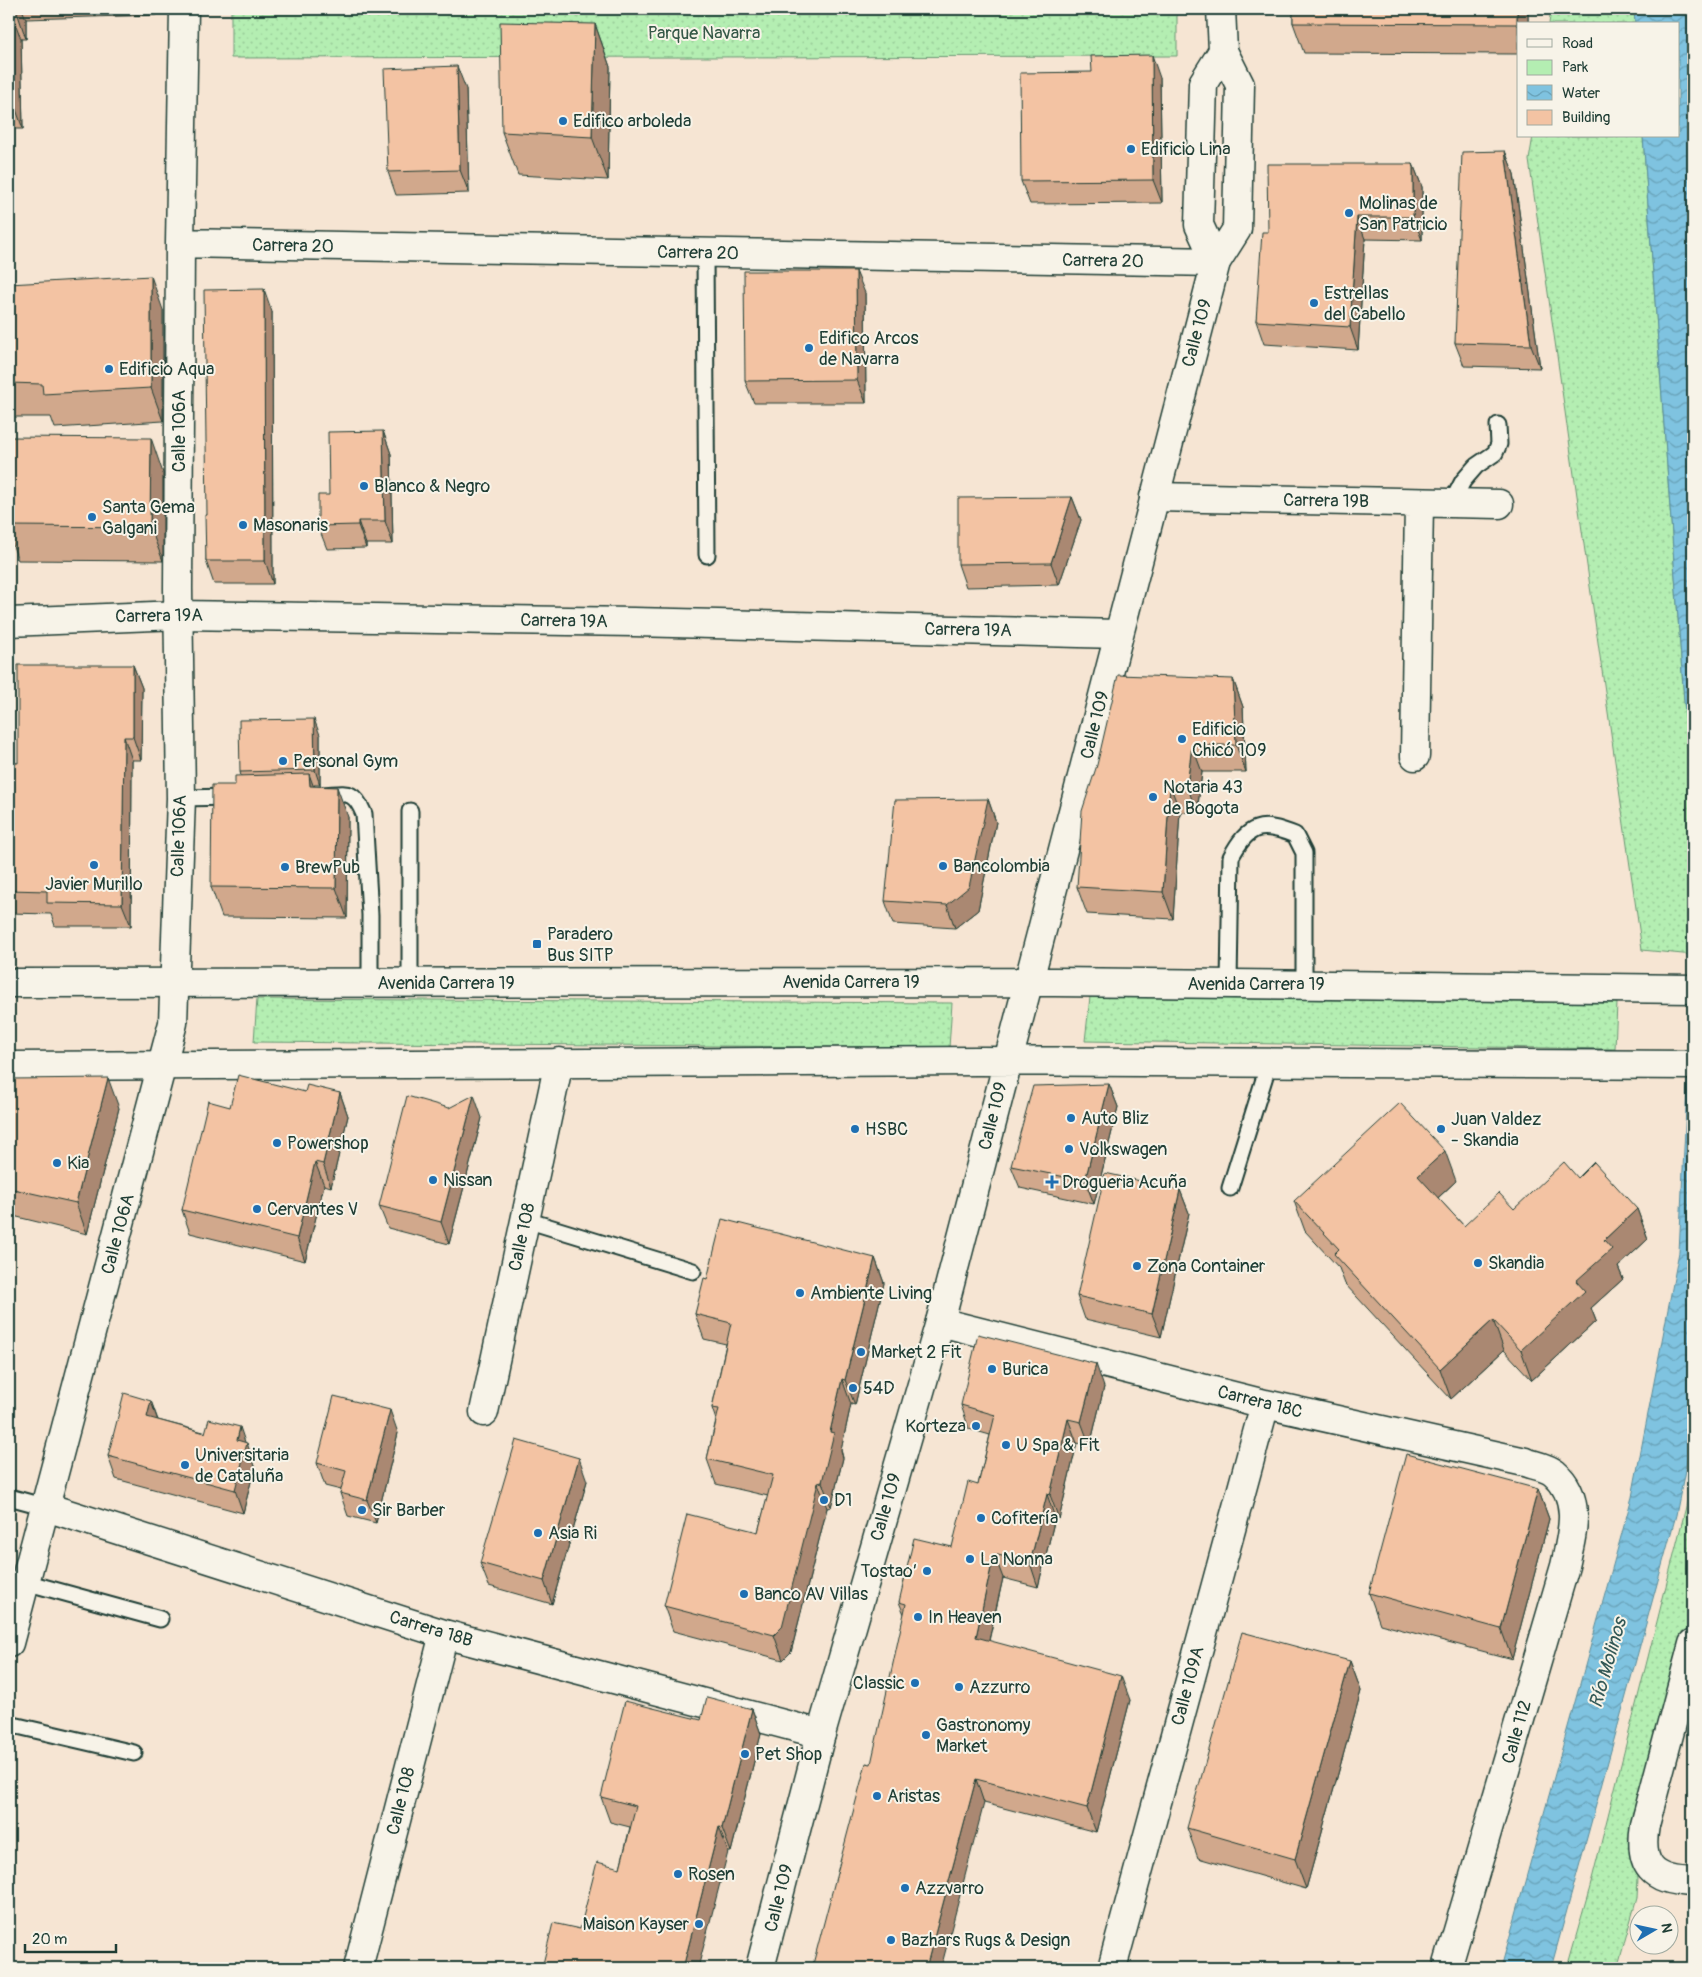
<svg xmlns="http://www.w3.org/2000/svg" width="1702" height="1977" viewBox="0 0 1702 1977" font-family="Pangolin,sans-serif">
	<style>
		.green { fill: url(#green-dots); stroke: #6a9673 }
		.water { fill: url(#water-waves); stroke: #598d9b }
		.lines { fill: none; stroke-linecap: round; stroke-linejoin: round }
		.lane-casing { stroke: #1f3d34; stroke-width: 19 }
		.street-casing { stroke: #1f3d34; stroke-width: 31 }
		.secondary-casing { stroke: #1f3d34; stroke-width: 31 }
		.lane { stroke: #f7f3e8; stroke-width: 15 }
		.street { stroke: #f7f3e8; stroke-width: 28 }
		.secondary { stroke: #f7f3e8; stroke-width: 28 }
		.wall { fill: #d1a88c; stroke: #1f3d34 }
		.shaded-wall { fill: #aa8872; stroke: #1f3d34 }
		.building { fill: #f3c3a3; stroke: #1f3d34 }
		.poi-dot { fill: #1f6fb2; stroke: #f7f3e8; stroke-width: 2 }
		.labels { text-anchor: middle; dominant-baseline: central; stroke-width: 4; stroke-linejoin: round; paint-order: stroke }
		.park-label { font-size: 18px; fill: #355847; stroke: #f7f3e8 }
		.poi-label { font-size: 18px; fill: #1f3d34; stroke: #f7f3e8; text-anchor: start }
		.street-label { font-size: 18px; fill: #1f3d34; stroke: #f7f3e8 }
		.water-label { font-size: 19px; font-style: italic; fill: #325856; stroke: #f7f3e8 }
	</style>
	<defs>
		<pattern id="green-dots" width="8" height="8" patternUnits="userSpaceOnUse" patternTransform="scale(1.25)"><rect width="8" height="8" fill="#b4eeb2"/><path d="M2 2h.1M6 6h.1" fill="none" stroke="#9acd9a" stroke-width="1.8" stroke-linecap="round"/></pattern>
		<pattern id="water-waves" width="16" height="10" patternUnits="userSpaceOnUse" patternTransform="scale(1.25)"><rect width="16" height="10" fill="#7fc3e0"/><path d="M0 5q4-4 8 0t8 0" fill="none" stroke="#67a0b6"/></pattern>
	</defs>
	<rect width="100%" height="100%" fill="#f6e5d3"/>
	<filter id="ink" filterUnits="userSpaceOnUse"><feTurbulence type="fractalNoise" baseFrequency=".02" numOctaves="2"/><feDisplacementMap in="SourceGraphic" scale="10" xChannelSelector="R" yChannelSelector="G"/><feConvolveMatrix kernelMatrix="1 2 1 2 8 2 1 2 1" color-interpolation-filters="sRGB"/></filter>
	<g filter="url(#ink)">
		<!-- green -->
		<path class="green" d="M231,9H1177V56L231,58Z
			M1551,9H1634L1635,24H1549Z
			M1533,136H1643L1693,824V955L1642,950L1529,160Z
			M1090,997L1617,1003L1615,1049L1085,1041Z
			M257,999L952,1003L949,1048L254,1042Z
			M1693,1479V1616L1640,1838L1637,1898L1617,1968H1567L1590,1887Z"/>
		<!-- water -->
		<path class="water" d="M1634,9H1687L1693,84V824L1643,136H1678V24H1635Z
			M1693,963V1430L1676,1515L1551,1968H1501L1632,1497L1679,1252Z"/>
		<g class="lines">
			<!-- lane casing -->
			<g class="lane-casing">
				<path id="lane" d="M705,254L707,555
					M1451,504L1463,481L1476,466L1495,453L1499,444L1498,425
					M321,795C346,794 353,788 364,814L370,915V983
					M181,798L231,797
					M410,811V983
					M1229,984L1231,857C1248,825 1261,821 1295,835L1304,853V984
					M1230,1188L1269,1063
					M526,1217L536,1223L693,1271
					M9,1497L46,1507
					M25,1582L160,1619
					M9,1724L134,1753"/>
			</g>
			<!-- street casing -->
			<g class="street-casing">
				<path id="street" d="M180,243L1216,262
					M1154,497L1499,504
					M9,622L178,615L634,622L1118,634
					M1415,756L1419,503
					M940,1322L1265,1404L1525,1462C1533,1465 1547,1467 1554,1473C1583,1498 1572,1534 1565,1566L1447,1968
					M484,1412L559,1062
					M46,1507L444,1634L821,1734
					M9,1643L173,1023L181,798L178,589L180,243L184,9
					M1693,1644L1645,1825C1638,1866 1652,1881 1693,1882
					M358,1968L444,1634
					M1112,1968L1265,1404"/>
			</g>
			<!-- secondary casing -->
			<g class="secondary-casing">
				<path id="secondary" d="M1216,262L1199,225L1203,83L1223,51
					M9,983L1055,982L1693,989
					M9,1066L979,1061L1693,1065
					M760,1968L821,1734L940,1322L1216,262L1237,229L1240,85L1223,51L1221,9"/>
			</g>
			<!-- lane -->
			<use href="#lane" class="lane"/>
			<!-- street -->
			<use href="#street" class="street"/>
			<!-- secondary -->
			<use href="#secondary" class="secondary"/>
		</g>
		<!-- wall -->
		<path class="wall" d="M9,9H155L156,15L26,19V39H21L23,129H9Z
			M1293,9H1528V24H1518V54L1304,53L1293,23Z
			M595,24L610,67L608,180L518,175L502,132Z
			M1160,78L1162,203L1030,204L1021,181Z
			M466,89L469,193L396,195L388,172Z
			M1505,151L1514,174L1540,368L1464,366L1455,343Z
			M1413,164L1422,187V240L1365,239L1358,350L1264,344L1256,321L1268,232Z
			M9,165L14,179L13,284L163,310V421L55,428L51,417H9Z
			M865,293L866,403H754L745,381Z
			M272,312L273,584H214L206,561L207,515Z
			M383,431L391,454L393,544H366V548L327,549L318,526L329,495Z
			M9,437L163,473V561L18,560L9,535Z
			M1072,497L1081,520L1059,585L966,587L958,564Z
			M133,665L142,688L141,760H132L131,926H55L51,914L9,913V763H18Z
			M1233,679L1243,707L1246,772H1202L1197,813L1180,812L1173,919L1087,914L1077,887Z
			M320,735V785H314L348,817L347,918L222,917L211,887L241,776L240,772Z
			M988,799L996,822L978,910L955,928L893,924L885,901Z
			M9,1079L119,1108L87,1234L9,1215Z
			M1109,1084L1118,1107L1094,1204L1020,1188L1011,1166Z
			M305,1092L340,1093L348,1116L331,1187L324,1185L305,1261L190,1233L182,1210L230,1107Z
			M482,1118L449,1244L388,1228L379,1206Z
			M1578,1178L1637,1209L1648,1239L1618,1267L1623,1279L1591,1308L1596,1321L1532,1380L1504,1350L1451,1399L1345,1284L1339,1268L1305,1231L1294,1201L1456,1181L1438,1198L1464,1226L1514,1209Z
			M1180,1190L1189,1213L1161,1337L1085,1319L1077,1296Z
			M875,1258L884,1283L855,1405L851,1404L841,1450L843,1458L831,1507L827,1508L791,1652L783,1660L673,1631L664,1606L758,1532L768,1496L716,1484L707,1459L716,1420L712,1408L726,1344L704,1339L695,1314L707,1279Z
			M1104,1387L1090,1446L1077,1443L1059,1519L1055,1518L1038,1587L1003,1578L989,1641L1130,1700L1096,1832L984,1803L904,1614L899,1602L952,1547L978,1485L990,1435L969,1429L961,1405Z
			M151,1401L158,1420L245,1443L255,1466L243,1513L116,1479L108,1456Z
			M398,1433L376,1523L348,1516L340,1493L341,1490L325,1486L317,1463Z
			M587,1481L552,1604L489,1586L480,1563Z
			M1538,1489L1549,1519L1512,1659L1380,1624L1369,1593Z
			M1350,1661L1361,1691L1306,1889L1198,1858L1187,1828Z
			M752,1709L761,1734L731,1852H728L580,1929L620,1868L630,1827L610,1822L601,1797L701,1720Z"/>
		<!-- shaded-wall -->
		<path class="shaded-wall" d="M9,9H10L21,39L23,129L10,93Z
			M16,9H22L26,19V39Z
			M1517,9H1528V24H1518V26L1517,24Z
			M595,24L610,67L608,180L592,137Z
			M1152,55L1160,78L1162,203L1153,180Z
			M457,66L466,89L469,193L460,170Z
			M1505,151L1514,174L1540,368L1531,345Z
			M1413,164L1422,187V240L1413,217Z
			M9,165L14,179L12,319L9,309Z
			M1357,217L1365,239L1358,350L1350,327Z
			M856,271L865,293L866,403L857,380Z
			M151,276L163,310V421L151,388Z
			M264,289L272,312L273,584L265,561Z
			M383,431L391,454L393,544L385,521Z
			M151,438L163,473V561L150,527Z
			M1072,497L1081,520L1059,585L1051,563Z
			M358,521L366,544V548L358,525Z
			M133,665L142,688L141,760L133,737Z
			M1233,679L1243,707L1246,772L1236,745Z
			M314,719L320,735V785L315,770Z
			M124,737L132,760L131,926L122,904Z
			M1192,745L1202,772L1197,813L1187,786Z
			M309,774L320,804L310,786Z
			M1170,785L1180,812L1173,919L1163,892Z
			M337,787L348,817L347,918L336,888Z
			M988,799L996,822L978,910L955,928L947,905Z
			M108,1078L119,1108L87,1234L76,1203Z
			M1109,1084L1118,1107L1094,1204L1085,1181Z
			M340,1093L348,1116L331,1187L323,1164Z
			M474,1095L482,1118L449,1244L441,1222Z
			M1445,1151L1456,1181L1429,1206L1418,1176Z
			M315,1162L324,1185L305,1261L297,1238Z
			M1180,1190L1189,1213L1161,1337L1152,1314Z
			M1637,1209L1648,1239L1618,1267L1623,1279L1591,1308L1596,1321L1532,1380L1521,1350L1604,1240Z
			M875,1258L884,1283L855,1405L845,1380Z
			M1493,1320L1504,1350L1451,1399L1440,1369Z
			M1096,1364L1104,1387L1090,1446L1081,1422Z
			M842,1379L851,1404L841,1450L843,1458L831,1507L822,1482L830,1432Z
			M151,1401L159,1424L147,1417Z
			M390,1410L398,1433L376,1523L367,1500Z
			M1068,1419L1077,1443L1059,1519L1050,1495Z
			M240,1427L246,1445L247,1443L255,1466L243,1513L235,1490L237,1440Z
			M579,1458L587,1481L552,1604L544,1581Z
			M818,1483L827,1508L791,1652L783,1660L774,1635Z
			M1538,1489L1549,1519L1512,1659L1501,1629Z
			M1047,1494L1055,1518L1038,1587L1030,1563Z
			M994,1554L1003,1578L984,1661L976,1637Z
			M1350,1661L1361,1691L1306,1889L1295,1859Z
			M1121,1676L1130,1700L1096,1832L1087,1808Z
			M752,1709L761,1734L731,1852L722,1828Z
			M976,1779L984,1803L941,1968H926Z
			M719,1827L728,1852L698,1968H683Z"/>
		<!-- building -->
		<path class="building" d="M1293,9H1517V24L1293,23Z
			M500,22L595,24L592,137L502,132Z
			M9,49L10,93H9Z
			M1152,55L1153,180L1021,181L1020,73L1092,72L1091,56Z
			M457,66L460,170L388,172L384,69Z
			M1505,151L1531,345L1455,343L1462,152Z
			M1267,164H1413V217H1357L1350,327L1256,321L1262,232H1268Z
			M744,271H856L857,380L745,381Z
			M151,276V388L43,394L42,384L9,383V284Z
			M264,289L265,561H206L205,515H207L204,290Z
			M383,431L385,521H358V525L318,526V495H329L328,432Z
			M9,437L151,438L150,527L9,526Z
			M1072,497L1051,563L958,564V498Z
			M18,665H133V737H124L122,904L47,903V891L9,890V763H18Z
			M1118,675L1233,679L1236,745H1192L1187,786L1170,785L1163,892L1077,887L1082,811L1097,765Z
			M314,719L315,770L240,772L239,720Z
			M309,774L310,786L337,787L336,888L211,887L212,785H235V776Z
			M988,799L969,887L947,905L885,901L895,800Z
			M238,1075L305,1092L307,1085L340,1093L323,1164L315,1162L297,1238L182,1210L208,1101L230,1107Z
			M108,1078L76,1203L9,1188V1079Z
			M1109,1084L1085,1181L1011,1166L1033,1086Z
			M474,1095L441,1222L379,1206L407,1096L449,1108Z
			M1400,1103L1445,1151L1418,1176L1464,1226L1499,1193L1514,1209L1564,1162L1578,1178L1594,1162L1637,1209L1604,1240L1612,1249L1576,1281L1585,1291L1521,1350L1493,1320L1440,1369L1334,1254L1339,1249L1294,1201Z
			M1105,1173L1180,1190L1152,1314L1077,1296Z
			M722,1219L875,1258L845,1380L842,1379L830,1432L834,1433L822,1482L818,1483L782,1627L774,1635L664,1606L687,1514L758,1532L773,1475L707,1459L719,1409L712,1408L731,1323L695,1314L704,1278L707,1279Z
			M978,1334L1096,1364L1081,1422L1068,1419L1050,1495L1047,1494L1030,1563L994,1554L976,1637L1121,1676L1087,1808L976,1779L926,1968H812L866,1763L871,1764L906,1604L899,1602L914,1538L952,1547L968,1482L978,1485L995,1415L961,1405Z
			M124,1393L151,1401L147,1417L205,1433L209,1419L240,1427L237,1440L247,1443L235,1490L108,1456Z
			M334,1396L390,1410L367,1500L340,1493L346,1471L317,1463Z
			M516,1440L579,1458L544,1581L480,1563Z
			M1406,1454L1538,1489L1501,1629L1369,1593Z
			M1242,1632L1350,1661L1295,1859L1187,1828Z
			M707,1697L752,1709L722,1828L719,1827L683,1968H542L553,1923L580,1929L597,1862L620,1868L636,1806L601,1797L625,1701L701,1720Z"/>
	</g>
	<!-- markers -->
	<g class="poi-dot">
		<circle cx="563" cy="121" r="5"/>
		<circle cx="1131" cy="149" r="5"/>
		<circle cx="1349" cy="213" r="5"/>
		<circle cx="1314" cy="303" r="5"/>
		<circle cx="809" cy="348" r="5"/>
		<circle cx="109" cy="369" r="5"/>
		<circle cx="364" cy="486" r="5"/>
		<circle cx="92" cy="517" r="5"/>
		<circle cx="243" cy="525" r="5"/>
		<circle cx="1182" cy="739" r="5"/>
		<circle cx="283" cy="761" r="5"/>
		<circle cx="1153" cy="797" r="5"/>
		<circle cx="94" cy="865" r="5"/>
		<circle cx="943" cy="866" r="5"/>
		<circle cx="285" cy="867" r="5"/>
		<rect x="532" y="939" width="10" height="10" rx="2.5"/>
		<circle cx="1071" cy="1118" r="5"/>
		<circle cx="855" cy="1129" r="5"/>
		<circle cx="1441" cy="1129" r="5"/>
		<circle cx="277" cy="1143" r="5"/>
		<circle cx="1069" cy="1149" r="5"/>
		<circle cx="57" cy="1163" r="5"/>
		<circle cx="433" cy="1180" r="5"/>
		<path d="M1049.5 1174.5h5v5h5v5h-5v5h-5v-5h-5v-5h5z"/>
		<circle cx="257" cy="1209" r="5"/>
		<circle cx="1478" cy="1263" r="5"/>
		<circle cx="1137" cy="1266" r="5"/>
		<circle cx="800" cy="1293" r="5"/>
		<circle cx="861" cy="1352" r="5"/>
		<circle cx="992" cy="1369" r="5"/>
		<circle cx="853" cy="1388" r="5"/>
		<circle cx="976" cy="1426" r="5"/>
		<circle cx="1006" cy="1445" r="5"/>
		<circle cx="185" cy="1465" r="5"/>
		<circle cx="824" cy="1500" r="5"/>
		<circle cx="362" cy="1510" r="5"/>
		<circle cx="981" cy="1518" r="5"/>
		<circle cx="538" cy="1533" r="5"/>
		<circle cx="970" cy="1559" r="5"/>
		<circle cx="927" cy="1571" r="5"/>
		<circle cx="744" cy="1594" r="5"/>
		<circle cx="918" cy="1617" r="5"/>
		<circle cx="915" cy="1683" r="5"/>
		<circle cx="959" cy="1687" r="5"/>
		<circle cx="926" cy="1735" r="5"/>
		<circle cx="745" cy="1754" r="5"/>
		<circle cx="877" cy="1796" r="5"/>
		<circle cx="678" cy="1874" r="5"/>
		<circle cx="905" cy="1888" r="5"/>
		<circle cx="699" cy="1924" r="5"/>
		<circle cx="891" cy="1940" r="5"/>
	</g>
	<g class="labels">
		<!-- park labels -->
		<g class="park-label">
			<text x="704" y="33">Parque Navarra</text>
		</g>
		<!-- poi labels -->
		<g class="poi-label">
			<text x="573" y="121">Edifico arboleda</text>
			<text x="1141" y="149">Edificio Lina</text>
			<text x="1359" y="203">Molinas de<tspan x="1359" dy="21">San Patricio</tspan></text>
			<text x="1324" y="293">Estrellas<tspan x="1324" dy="21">del Cabello</tspan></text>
			<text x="819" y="338">Edifico Arcos<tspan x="819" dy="21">de Navarra</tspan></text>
			<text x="119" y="369">Edificio Aqua</text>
			<text x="374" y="486">Blanco &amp; Negro</text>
			<text x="102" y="507">Santa Gema<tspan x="102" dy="21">Galgani</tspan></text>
			<text x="253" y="525">Masonaris</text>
			<text x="1192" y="729">Edificio<tspan x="1192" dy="21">Chicó 109</tspan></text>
			<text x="293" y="761">Personal Gym</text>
			<text x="1163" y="787">Notaria 43<tspan x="1163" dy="21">de Bogota</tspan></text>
			<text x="953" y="866">Bancolombia</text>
			<text x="295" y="867">BrewPub</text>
			<text x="94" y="884" text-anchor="middle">Javier Murillo</text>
			<text x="547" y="934">Paradero<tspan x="547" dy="21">Bus SITP</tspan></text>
			<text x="1081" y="1118">Auto Bliz</text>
			<text x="1451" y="1119">Juan Valdez<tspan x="1451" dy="21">- Skandia</tspan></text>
			<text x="865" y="1129">HSBC</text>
			<text x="287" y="1143">Powershop</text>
			<text x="1079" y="1149">Volkswagen</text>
			<text x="67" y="1163">Kia</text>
			<text x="443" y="1180">Nissan</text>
			<text x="1062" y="1182">Drogueria Acuña</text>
			<text x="267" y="1209">Cervantes V</text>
			<text x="1488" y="1263">Skandia</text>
			<text x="1147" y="1266">Zona Container</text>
			<text x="810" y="1293">Ambiente Living</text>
			<text x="871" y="1352">Market 2 Fit</text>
			<text x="1002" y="1369">Burica</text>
			<text x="863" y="1388">54D</text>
			<text x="966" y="1426" text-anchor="end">Korteza</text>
			<text x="1016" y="1445">U Spa &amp; Fit</text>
			<text x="195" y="1455">Universitaria<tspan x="195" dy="21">de Cataluña</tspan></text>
			<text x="834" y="1500">D1</text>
			<text x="372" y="1510">Sir Barber</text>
			<text x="991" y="1518">Cofitería</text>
			<text x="548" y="1533">Asia Ri</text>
			<text x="980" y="1559">La Nonna</text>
			<text x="917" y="1571" text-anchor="end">Tostao’</text>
			<text x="754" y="1594">Banco AV Villas</text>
			<text x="928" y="1617">In Heaven</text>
			<text x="905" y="1683" text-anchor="end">Classic</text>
			<text x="969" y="1687">Azzurro</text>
			<text x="936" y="1725">Gastronomy<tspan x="936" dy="21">Market</tspan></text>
			<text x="755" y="1754">Pet Shop</text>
			<text x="887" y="1796">Aristas</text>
			<text x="688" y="1874">Rosen</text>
			<text x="915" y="1888">Azzvarro</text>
			<text x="689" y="1924" text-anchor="end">Maison Kayser</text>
			<text x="901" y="1940">Bazhars Rugs &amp; Design</text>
		</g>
		<!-- street labels -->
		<g class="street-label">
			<text transform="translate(293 246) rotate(1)">Carrera 20</text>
			<text transform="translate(698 253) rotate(1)">Carrera 20</text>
			<text transform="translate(1103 261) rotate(1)">Carrera 20</text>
			<text transform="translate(1197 333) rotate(-75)">Calle 109</text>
			<text transform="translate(179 431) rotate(-90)">Calle 106A</text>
			<text transform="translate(1326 501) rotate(1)">Carrera 19B</text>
			<text transform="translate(159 616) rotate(-1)">Carrera 19A</text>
			<text transform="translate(564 621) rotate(1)">Carrera 19A</text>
			<text transform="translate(968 630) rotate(1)">Carrera 19A</text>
			<text transform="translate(1095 725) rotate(-76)">Calle 109</text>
			<text transform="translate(179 836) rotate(-88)">Calle 106A</text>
			<text x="851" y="982">Avenida Carrera 19</text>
			<text x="446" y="983">Avenida Carrera 19</text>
			<text x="1256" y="984">Avenida Carrera 19</text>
			<text transform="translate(993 1116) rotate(-76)">Calle 109</text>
			<text transform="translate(118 1234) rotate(-75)">Calle 106A</text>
			<text transform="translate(522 1237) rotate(-78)">Calle 108</text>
			<text transform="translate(1260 1402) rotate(14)">Carrera 18C</text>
			<text transform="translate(886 1507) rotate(-74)">Calle 109</text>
			<text transform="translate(431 1629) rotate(17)">Carrera 18B</text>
			<text transform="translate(1188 1686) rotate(-75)">Calle 109A</text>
			<text transform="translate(1517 1732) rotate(-74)">Calle 112</text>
			<text transform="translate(401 1801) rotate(-76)">Calle 108</text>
			<text transform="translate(779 1898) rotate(-76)">Calle 109</text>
		</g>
		<!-- water labels -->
		<g class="water-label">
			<text transform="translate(1608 1663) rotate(-74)">Río Molinos</text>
		</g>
	</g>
	<!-- margin -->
	<rect width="1702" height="1977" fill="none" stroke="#f7f3e8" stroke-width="30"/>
	<rect x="15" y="15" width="1672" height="1947" fill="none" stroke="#1f3d34" stroke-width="2" filter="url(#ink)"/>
	<!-- legend -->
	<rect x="1517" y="22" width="162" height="115" fill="#f7f3e8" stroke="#a1aaa0"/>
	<rect x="1527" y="39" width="25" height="8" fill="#f7f3e8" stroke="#a1aaa0"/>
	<text x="1562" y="48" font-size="15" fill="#1f3d34">Road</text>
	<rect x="1527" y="60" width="25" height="15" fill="#b4eeb2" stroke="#a1aaa0"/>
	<text x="1562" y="72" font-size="15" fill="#1f3d34">Park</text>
	<rect x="1527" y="85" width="25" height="15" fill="url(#water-waves)" stroke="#a1aaa0"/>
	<text x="1562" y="98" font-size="15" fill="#1f3d34">Water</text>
	<rect x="1527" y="110" width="25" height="15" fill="#f3c3a3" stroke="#a1aaa0"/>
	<text x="1562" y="122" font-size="15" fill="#1f3d34">Building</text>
	<!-- north arrow -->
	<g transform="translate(1654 1930) rotate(81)"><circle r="24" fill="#f7f3e8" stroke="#a1aaa0"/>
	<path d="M0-4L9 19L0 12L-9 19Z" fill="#1f6fb2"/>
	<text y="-8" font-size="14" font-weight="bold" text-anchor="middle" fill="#1f3d34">N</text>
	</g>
	<!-- scale -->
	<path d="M25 1944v8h91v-8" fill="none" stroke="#1f3d34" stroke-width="2.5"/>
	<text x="32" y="1944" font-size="15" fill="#1f3d34" stroke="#f7f3e8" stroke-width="4" paint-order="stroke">20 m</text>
</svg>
